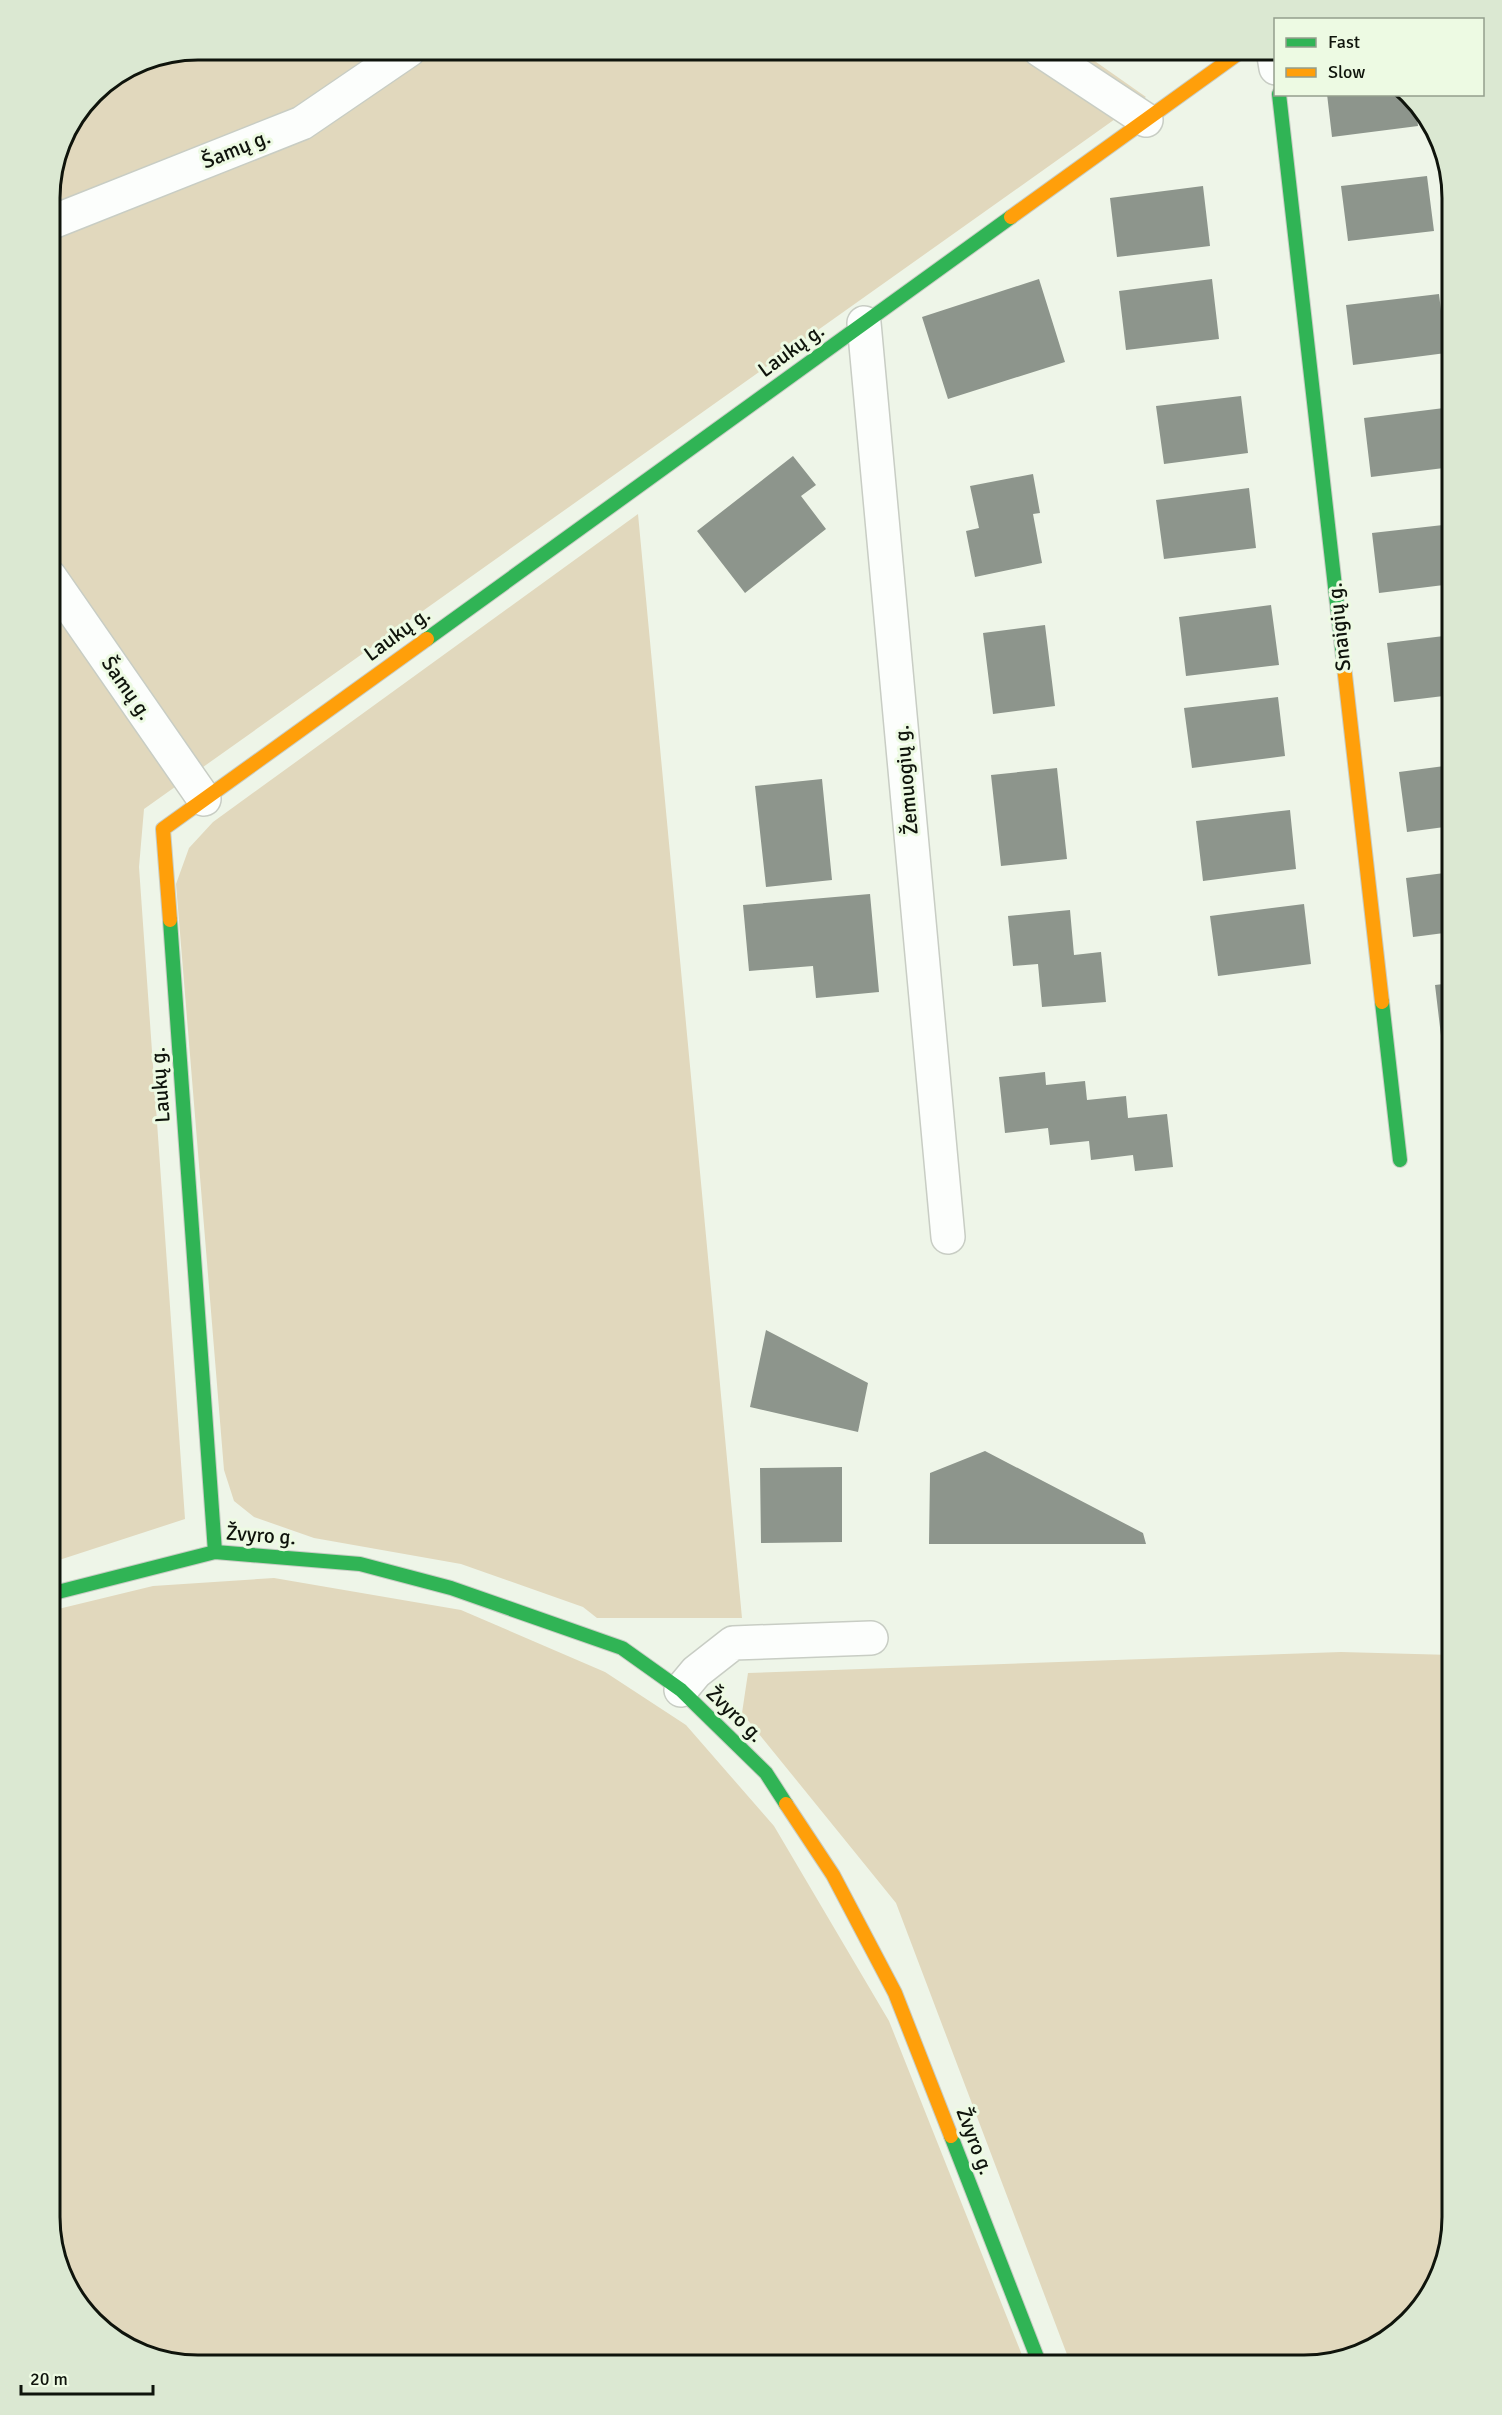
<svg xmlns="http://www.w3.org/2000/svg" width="1502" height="2415" viewBox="0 0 1502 2415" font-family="Signika,sans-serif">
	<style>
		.green { fill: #e1d8bd }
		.building { fill: #8d958c }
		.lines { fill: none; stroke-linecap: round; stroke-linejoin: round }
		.street-casing { stroke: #c8cdc4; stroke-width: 36 }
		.fast-casing { stroke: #c8cdc4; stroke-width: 16 }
		.slow-casing { stroke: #c8cdc4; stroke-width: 16 }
		.street { stroke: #fcfefc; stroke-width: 33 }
		.fast { stroke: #30b455; stroke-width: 14 }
		.slow { stroke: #ff9f0a; stroke-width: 14 }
		.labels { text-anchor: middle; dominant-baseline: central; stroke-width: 6; stroke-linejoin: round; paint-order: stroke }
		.street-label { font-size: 21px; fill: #0f140c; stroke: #edfae3 }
		.rim { fill: none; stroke: #0f140c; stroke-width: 3 }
	</style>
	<rect width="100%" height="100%" fill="#eef5e8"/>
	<!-- green -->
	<path class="green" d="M198,50H1079L1146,97L144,809L139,867L185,1519L50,1563V189L61,141L93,93L142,61Z
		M638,514L742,1618H597L583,1607L461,1564L314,1538L254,1517L234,1501L224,1470L176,884L189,848L213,822Z
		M274,1578L461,1610L605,1672L686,1725L774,1826L889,2021L1026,2365H189L116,2341L65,2283L50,2217V1611L153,1586Z
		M1341,1652L1452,1655V2217L1428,2299L1370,2350L1304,2365H1071L896,1903L742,1713L748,1673Z"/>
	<!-- building -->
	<path class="building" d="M1327,94H1404L1416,108L1418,126L1332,137Z
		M1427,176L1434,231L1348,241L1341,186Z
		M1203,186L1210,246L1117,257L1110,198Z
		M1039,279L1065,362L948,399L922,317Z
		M1212,279L1219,339L1126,350L1119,291Z
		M1439,294L1446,353L1353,365L1346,305Z
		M1241,396L1248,453L1164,464L1156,406Z
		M1452,407V467L1371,477L1364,418Z
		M793,456L816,485L801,496L826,529L745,593L697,531Z
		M1033,474L1040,513L1033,514L1042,563L975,577L966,531L979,528L970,486Z
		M1249,488L1256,548L1164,559L1156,500Z
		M1452,524V584L1379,593L1372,533Z
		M1271,605L1279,665L1186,676L1179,617Z
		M1045,625L1055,706L993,714L983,633Z
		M1452,635V695L1394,702L1387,643Z
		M1278,697L1285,756L1192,768L1184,708Z
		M1452,765V826L1407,832L1399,772Z
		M1057,768L1067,859L1001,866L991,775Z
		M822,779L832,880L766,887L755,786Z
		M1290,810L1296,869L1203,881L1196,821Z
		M1452,872V932L1413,937L1406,878Z
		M870,894L879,992L816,998L813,966L749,971L743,905Z
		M1304,904L1311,964L1218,976L1210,916Z
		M1070,910L1074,955L1101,952L1106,1002L1042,1007L1038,964L1013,966L1008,916Z
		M1452,983V1043L1442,1044L1435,985Z
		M50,1059L59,1091L50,1093Z
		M1045,1072L1046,1085L1085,1081L1087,1100L1126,1096L1128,1118L1167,1114L1173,1167L1135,1171L1133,1155L1091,1160L1089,1141L1050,1145L1048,1128L1005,1133L999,1077Z
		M766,1330L868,1383L858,1432L750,1407Z
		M985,1451L1143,1533L1146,1544H929L930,1473Z
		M842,1467V1542L761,1543L760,1468Z"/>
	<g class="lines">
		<!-- street casing -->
		<g class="street-casing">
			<path id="street" d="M1040,50L1146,120
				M1273,50L1276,68
				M50,223L302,123L409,50
				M864,323L948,1237
				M50,577L204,799
				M681,1690L696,1672L733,1643L871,1638"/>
		</g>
		<!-- fast casing -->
		<g class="fast-casing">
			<path id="fast" d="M1279,94L1344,666
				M427,639L1011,217
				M170,920L215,1552
				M1382,1002L1400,1160
				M50,1594L215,1552L360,1564L451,1588L622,1648L681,1690L766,1773L786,1804
				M951,2136L1040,2365"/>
		</g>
		<!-- slow casing -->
		<g class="slow-casing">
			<path id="slow" d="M1011,217L1243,50
				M1344,666L1382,1002
				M170,920L163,829L427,639
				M786,1804L833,1875L895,1993L951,2136"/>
		</g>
		<!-- street -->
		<use href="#street" class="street"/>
		<!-- fast -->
		<use href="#fast" class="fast"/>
		<!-- slow -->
		<use href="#slow" class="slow"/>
	</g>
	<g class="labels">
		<!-- street labels -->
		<g class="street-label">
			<text transform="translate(236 149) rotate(-22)">Šamų g.</text>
			<text transform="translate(791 350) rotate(-36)">Laukų g.</text>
			<text transform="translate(1339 627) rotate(-96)">Snaigių g.</text>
			<text transform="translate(397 634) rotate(-36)">Laukų g.</text>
			<text transform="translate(127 688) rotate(55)">Šamų g.</text>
			<text transform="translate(906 780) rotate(-95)">Žemuogių g.</text>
			<text transform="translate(160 1085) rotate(-94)">Laukų g.</text>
			<text transform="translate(261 1535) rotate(4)">Žvyro g.</text>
			<text transform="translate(735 1714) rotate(44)">Žvyro g.</text>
			<text transform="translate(975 2141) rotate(69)">Žvyro g.</text>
		</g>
	</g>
	<!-- crop -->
	<path d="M0 0H1502V2415H0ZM198 60H1304A138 138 0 0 1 1442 198V2217A138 138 0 0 1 1304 2355H198A138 138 0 0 1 60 2217V198A138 138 0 0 1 198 60Z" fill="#dbe8d2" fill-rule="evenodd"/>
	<path class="rim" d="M198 60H1304A138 138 0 0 1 1442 198V2217A138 138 0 0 1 1304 2355H198A138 138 0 0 1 60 2217V198A138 138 0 0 1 198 60Z"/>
	<!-- legend -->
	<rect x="1274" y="18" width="210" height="78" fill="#edfae3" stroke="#949e8d" stroke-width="1.5"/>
	<rect x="1286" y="38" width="30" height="9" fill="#30b455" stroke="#949e8d" stroke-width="1.5"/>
	<text x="1328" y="48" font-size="18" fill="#0f140c">Fast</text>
	<rect x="1286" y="68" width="30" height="9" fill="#ff9f0a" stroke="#949e8d" stroke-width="1.5"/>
	<text x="1328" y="78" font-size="18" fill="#0f140c">Slow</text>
	<!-- scale -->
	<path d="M21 2385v9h132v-9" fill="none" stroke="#0f140c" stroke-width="3"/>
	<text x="30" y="2385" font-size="18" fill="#0f140c" stroke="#edfae3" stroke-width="4.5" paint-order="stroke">20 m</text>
</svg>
